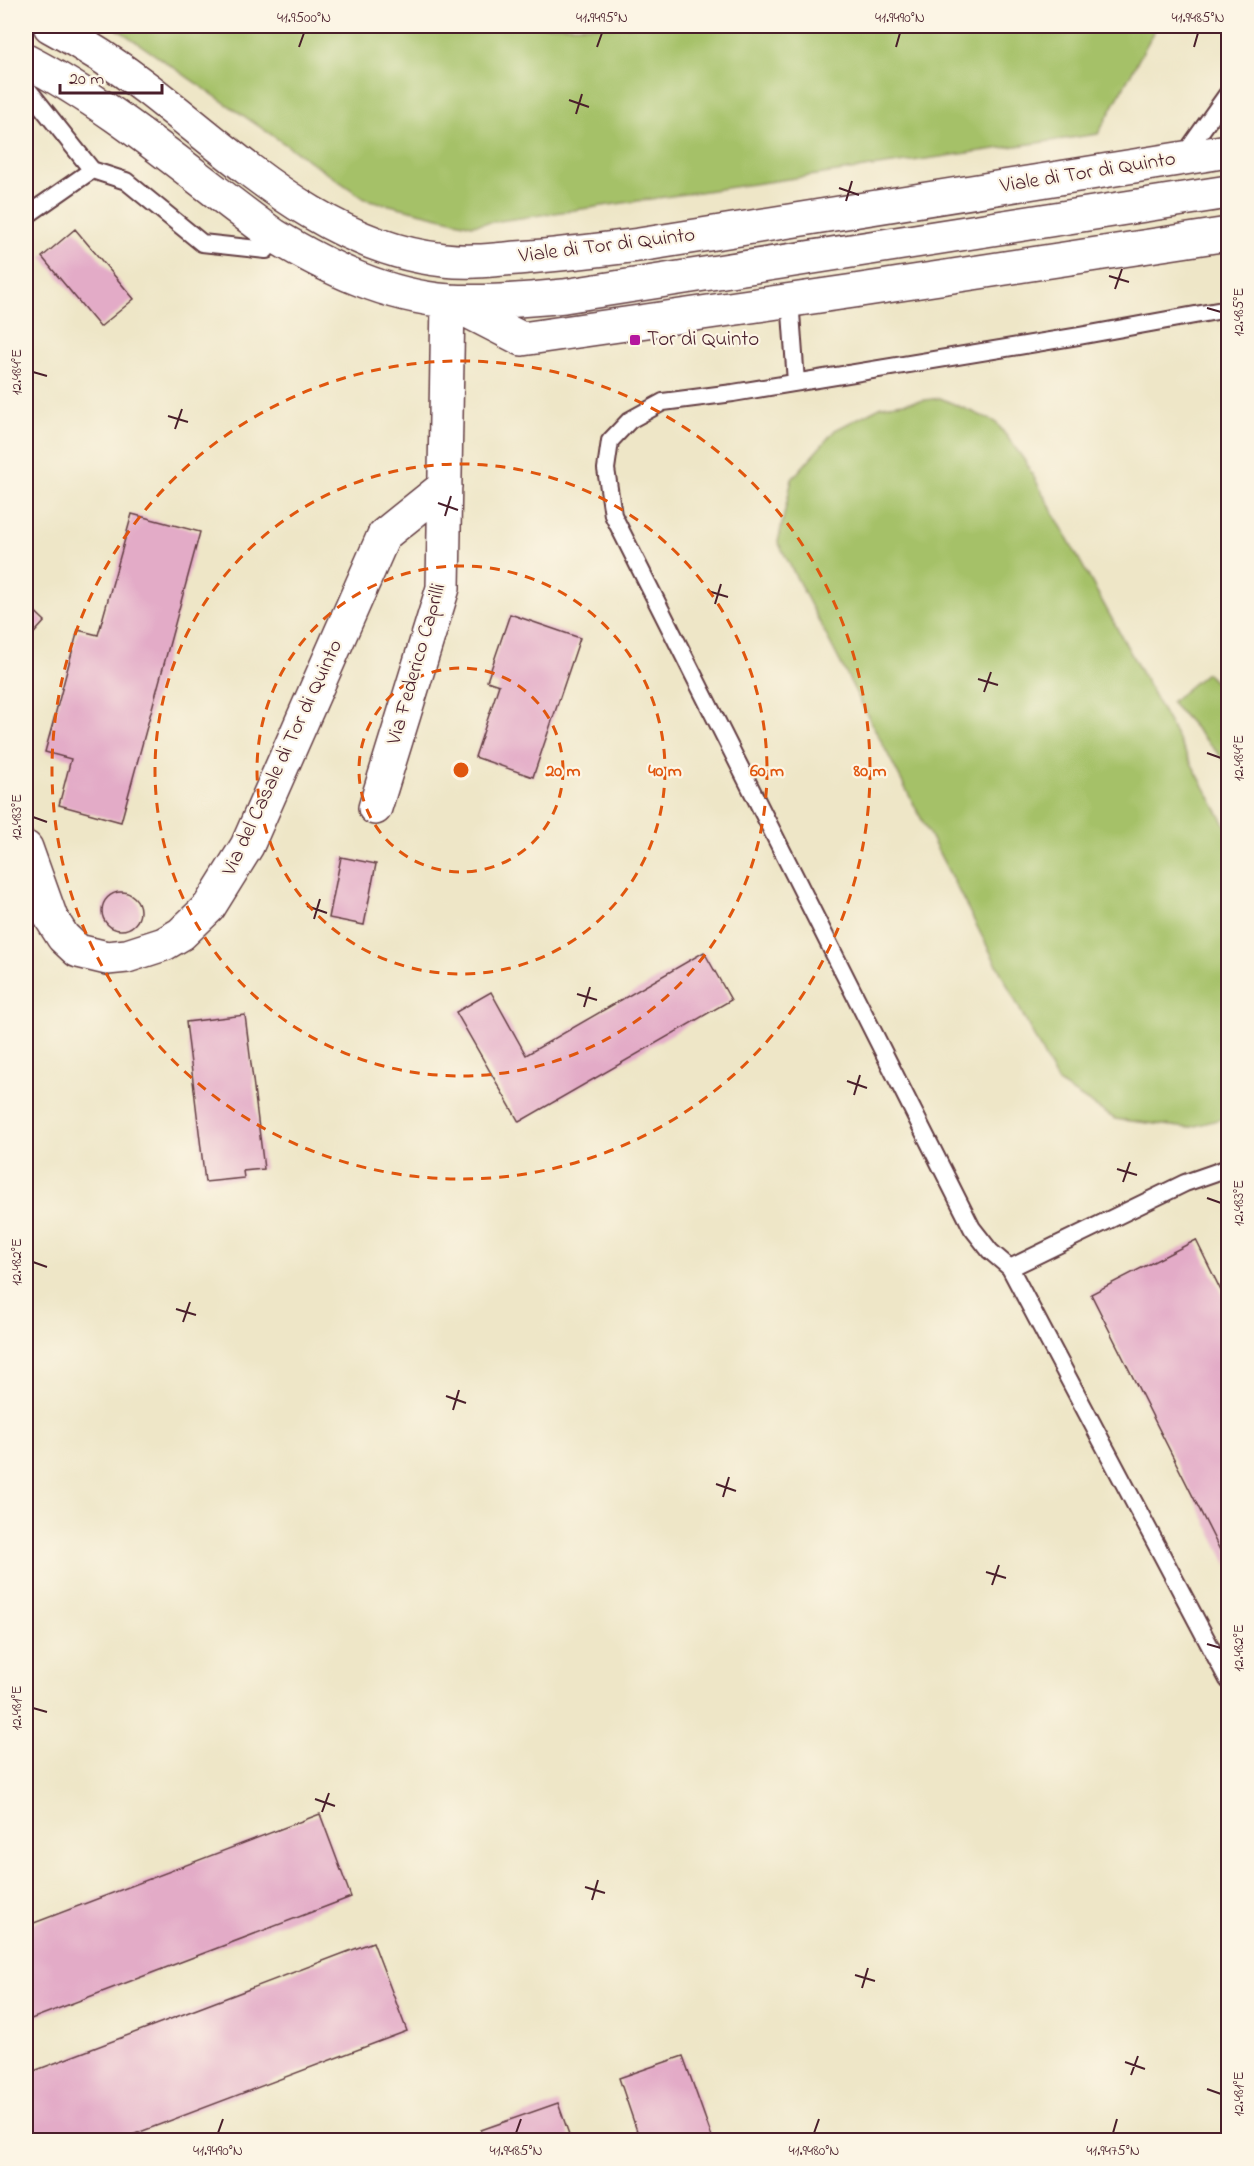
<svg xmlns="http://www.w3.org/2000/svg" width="1254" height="2166" viewBox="0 0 1254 2166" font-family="'Indie Flower',sans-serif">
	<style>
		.green { fill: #a5c168; stroke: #78704a; stroke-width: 1.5 }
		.building { fill: #e3abc7 }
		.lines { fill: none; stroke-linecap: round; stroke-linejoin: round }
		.lane-casing { stroke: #633d42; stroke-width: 20 }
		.street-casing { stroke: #633d42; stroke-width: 36 }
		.primary-casing { stroke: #633d42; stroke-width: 36 }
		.lane { stroke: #fff; stroke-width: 16 }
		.street { stroke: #fff; stroke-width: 33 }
		.primary { stroke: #fff; stroke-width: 33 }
		.ticks { fill: none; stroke: #4a1f2b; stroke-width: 2 }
		.ring { fill: none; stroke: #e0560e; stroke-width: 3; stroke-dasharray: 10 8 }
		.poi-dot { fill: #b5179e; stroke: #fcf5e5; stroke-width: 2 }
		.labels { text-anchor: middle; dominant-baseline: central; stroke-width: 4.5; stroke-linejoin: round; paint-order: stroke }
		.street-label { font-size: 21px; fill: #4a1f2b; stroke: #fcf5e5 }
		.poi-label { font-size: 21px; fill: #4a1f2b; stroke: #fcf5e5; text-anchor: start }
		.centre { fill: #e0560e; stroke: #fcf5e5; stroke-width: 3 }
		.ring-label { font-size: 18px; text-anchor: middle; font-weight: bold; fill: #e0560e; stroke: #fcf5e5; stroke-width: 4.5; stroke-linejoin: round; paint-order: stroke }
		.neatline { fill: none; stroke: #4a1f2b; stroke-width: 2 }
		.ticks-label { font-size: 15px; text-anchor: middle; fill: #4a1f2b }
	</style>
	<rect width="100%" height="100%" fill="#fcf5e5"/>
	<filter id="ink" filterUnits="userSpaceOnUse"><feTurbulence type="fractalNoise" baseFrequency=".0167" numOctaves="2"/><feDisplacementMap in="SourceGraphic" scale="12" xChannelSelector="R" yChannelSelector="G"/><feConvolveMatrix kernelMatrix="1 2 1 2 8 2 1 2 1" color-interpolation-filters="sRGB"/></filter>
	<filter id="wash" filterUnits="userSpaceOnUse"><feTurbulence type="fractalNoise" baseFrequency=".008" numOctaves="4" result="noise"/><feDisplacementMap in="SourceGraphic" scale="24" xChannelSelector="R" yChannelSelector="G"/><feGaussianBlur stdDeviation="1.35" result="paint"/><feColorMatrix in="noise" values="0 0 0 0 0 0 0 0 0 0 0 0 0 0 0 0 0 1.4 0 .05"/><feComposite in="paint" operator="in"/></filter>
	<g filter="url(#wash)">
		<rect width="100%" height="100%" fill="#eee6c7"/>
		<!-- green -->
		<path class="green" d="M113,26H1157L1098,134L472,225L365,199Z
			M940,398L996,422L1025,461L1228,830V1117L1188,1128L1115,1119L1058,1083L778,542L792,479L835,430L882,406Z
			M1206,673L1228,695V764L1171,702Z"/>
		<g id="blocks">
			<!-- building -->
			<path class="building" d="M75,229L134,299L100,327L42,257Z
				M132,514L200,532L121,822L59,805L71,759L45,752L78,630L98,635Z
				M26,603L45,621L26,642Z
				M510,614L580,638L533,777L475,757L499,685L487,681Z
				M341,857L376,864L364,925L329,918Z
				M102 911a19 19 0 1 1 38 0a19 19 0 1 1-38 0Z
				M704,952L731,1000L519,1122L456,1012L491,992L526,1055Z
				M245,1015L264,1169L243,1171L244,1178L205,1182L186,1022Z
				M1196,1240L1228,1305V1566L1091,1294Z
				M320,1814L351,1897L26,2021V1926Z
				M373,1942L407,2031L119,2140H26V2074Z
				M683,2056L713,2140H640L619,2078Z
				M558,2103L571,2140H484L481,2130Z
				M470,2136L472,2140H458Z"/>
		</g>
	</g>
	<g filter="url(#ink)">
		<use href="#blocks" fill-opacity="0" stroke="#633d42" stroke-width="1.5"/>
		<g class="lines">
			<!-- lane casing -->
			<g class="lane-casing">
				<path id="lane" d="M26,87L92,170L26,216
					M1182,158L1228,93
					M92,170L126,181L202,243L266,250L275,236
					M790,299L796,382
					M1228,309L1079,336L733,393L663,402L630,420L610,441L606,469L613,515L972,1228L990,1251L1010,1268L1228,1680
					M1010,1268L1185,1183L1228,1168"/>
			</g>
			<!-- street casing -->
			<g class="street-casing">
				<path id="street" d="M375,808L443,588L448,301L522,339L854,291L1228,234
					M26,848L51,918L63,937L78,951L107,958L127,956L164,944L181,934L209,907L247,846L384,535L445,486"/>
			</g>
			<!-- primary casing -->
			<g class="primary-casing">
				<path id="primary" d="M50,26C84,44 118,66 149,90C238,159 327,248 444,260C469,263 493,260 517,258C558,255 599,250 639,245L1228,151
					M26,61C116,107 193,177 275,236C328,268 386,296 449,301C488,303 526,300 564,296L1228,192"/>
			</g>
			<!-- lane -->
			<use href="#lane" class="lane"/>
			<!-- street -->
			<use href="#street" class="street"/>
			<!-- primary -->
			<use href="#primary" class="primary"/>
		</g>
	</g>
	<!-- ticks -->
	<path class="ticks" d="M299,47L304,33M597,47L602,33M896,47L900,33M1194,47L1198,33M569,100L589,107M576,114L582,94M839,188L859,195M846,201L852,181M1109,276L1129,282M1115,289L1122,269M1207,308L1221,312M33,372L47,376M168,416L188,422M175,429L182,409M438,503L458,510M445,516L451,496M708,591L728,597M715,604L721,584M978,679L998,685M984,692L991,672M1207,753L1221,758M33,817L47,822M307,906L327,913M314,919L320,899M577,994L597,1000M584,1007L590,987M847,1081L867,1088M854,1095L860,1075M1117,1169L1137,1175M1123,1182L1130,1162M1207,1198L1221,1203M33,1262L47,1267M176,1309L196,1315M183,1322L190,1302M446,1396L466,1403M453,1410L459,1390M716,1484L736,1491M723,1497L729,1477M986,1572L1006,1578M992,1585L999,1565M1207,1644L1221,1648M33,1708L47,1712M315,1799L335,1806M322,1812L329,1793M585,1887L605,1893M592,1900L598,1880M855,1975L875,1981M862,1988L868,1968M1125,2062L1145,2069M1131,2075L1138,2056M1207,2089L1221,2094M218,2133L223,2119M516,2133L521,2119M814,2133L819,2119M1113,2133L1117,2119"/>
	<!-- distance rings -->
	<g class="ring">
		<circle cx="461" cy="770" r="102"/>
		<circle cx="461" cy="770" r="204"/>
		<circle cx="461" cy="770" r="306"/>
		<circle cx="461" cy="770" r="409"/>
	</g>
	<!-- markers -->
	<rect class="poi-dot" x="629" y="334" width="12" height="12" rx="3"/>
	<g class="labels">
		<!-- street labels -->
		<g class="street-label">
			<text transform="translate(1088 173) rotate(-9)">Viale di Tor di Quinto</text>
			<text transform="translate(607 246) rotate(-7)">Viale di Tor di Quinto</text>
			<text transform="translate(417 664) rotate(-74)">Via Federico Caprilli</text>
			<text transform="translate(283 758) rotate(-65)">Via del Casale di Tor di Quinto</text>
		</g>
		<!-- poi labels -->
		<g class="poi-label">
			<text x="647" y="340">Tor di Quinto</text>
		</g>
	</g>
	<circle cx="461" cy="770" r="9" class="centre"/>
	<g class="ring-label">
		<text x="563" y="776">20 m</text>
		<text x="665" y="776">40 m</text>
		<text x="767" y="776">60 m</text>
		<text x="870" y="776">80 m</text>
	</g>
	<!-- margin -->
	<rect width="1254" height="2166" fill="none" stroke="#fcf5e5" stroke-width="66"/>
	<!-- scale -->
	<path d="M60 84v9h102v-9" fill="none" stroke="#4a1f2b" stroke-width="3"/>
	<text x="69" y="84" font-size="18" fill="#4a1f2b" stroke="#fcf5e5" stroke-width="4.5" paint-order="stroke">20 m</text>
	<rect x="33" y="33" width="1188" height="2100" class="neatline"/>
	<g class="ticks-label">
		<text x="304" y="22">41.9500°N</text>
		<text x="602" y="22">41.9495°N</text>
		<text x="900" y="22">41.9490°N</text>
		<text x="1198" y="22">41.9485°N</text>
		<text transform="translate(1238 312) rotate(-90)" y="5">12.485°E</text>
		<text transform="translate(16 372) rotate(-90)" y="5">12.484°E</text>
		<text transform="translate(1238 758) rotate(-90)" y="5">12.484°E</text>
		<text transform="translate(16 817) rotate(-90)" y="5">12.483°E</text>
		<text transform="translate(1238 1203) rotate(-90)" y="5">12.483°E</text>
		<text transform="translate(16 1262) rotate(-90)" y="5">12.482°E</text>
		<text transform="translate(1238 1648) rotate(-90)" y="5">12.482°E</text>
		<text transform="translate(16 1708) rotate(-90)" y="5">12.481°E</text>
		<text transform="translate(1238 2094) rotate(-90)" y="5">12.481°E</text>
		<text x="218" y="2155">41.9490°N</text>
		<text x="516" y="2155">41.9485°N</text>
		<text x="814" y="2155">41.9480°N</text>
		<text x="1113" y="2155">41.9475°N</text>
	</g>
</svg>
